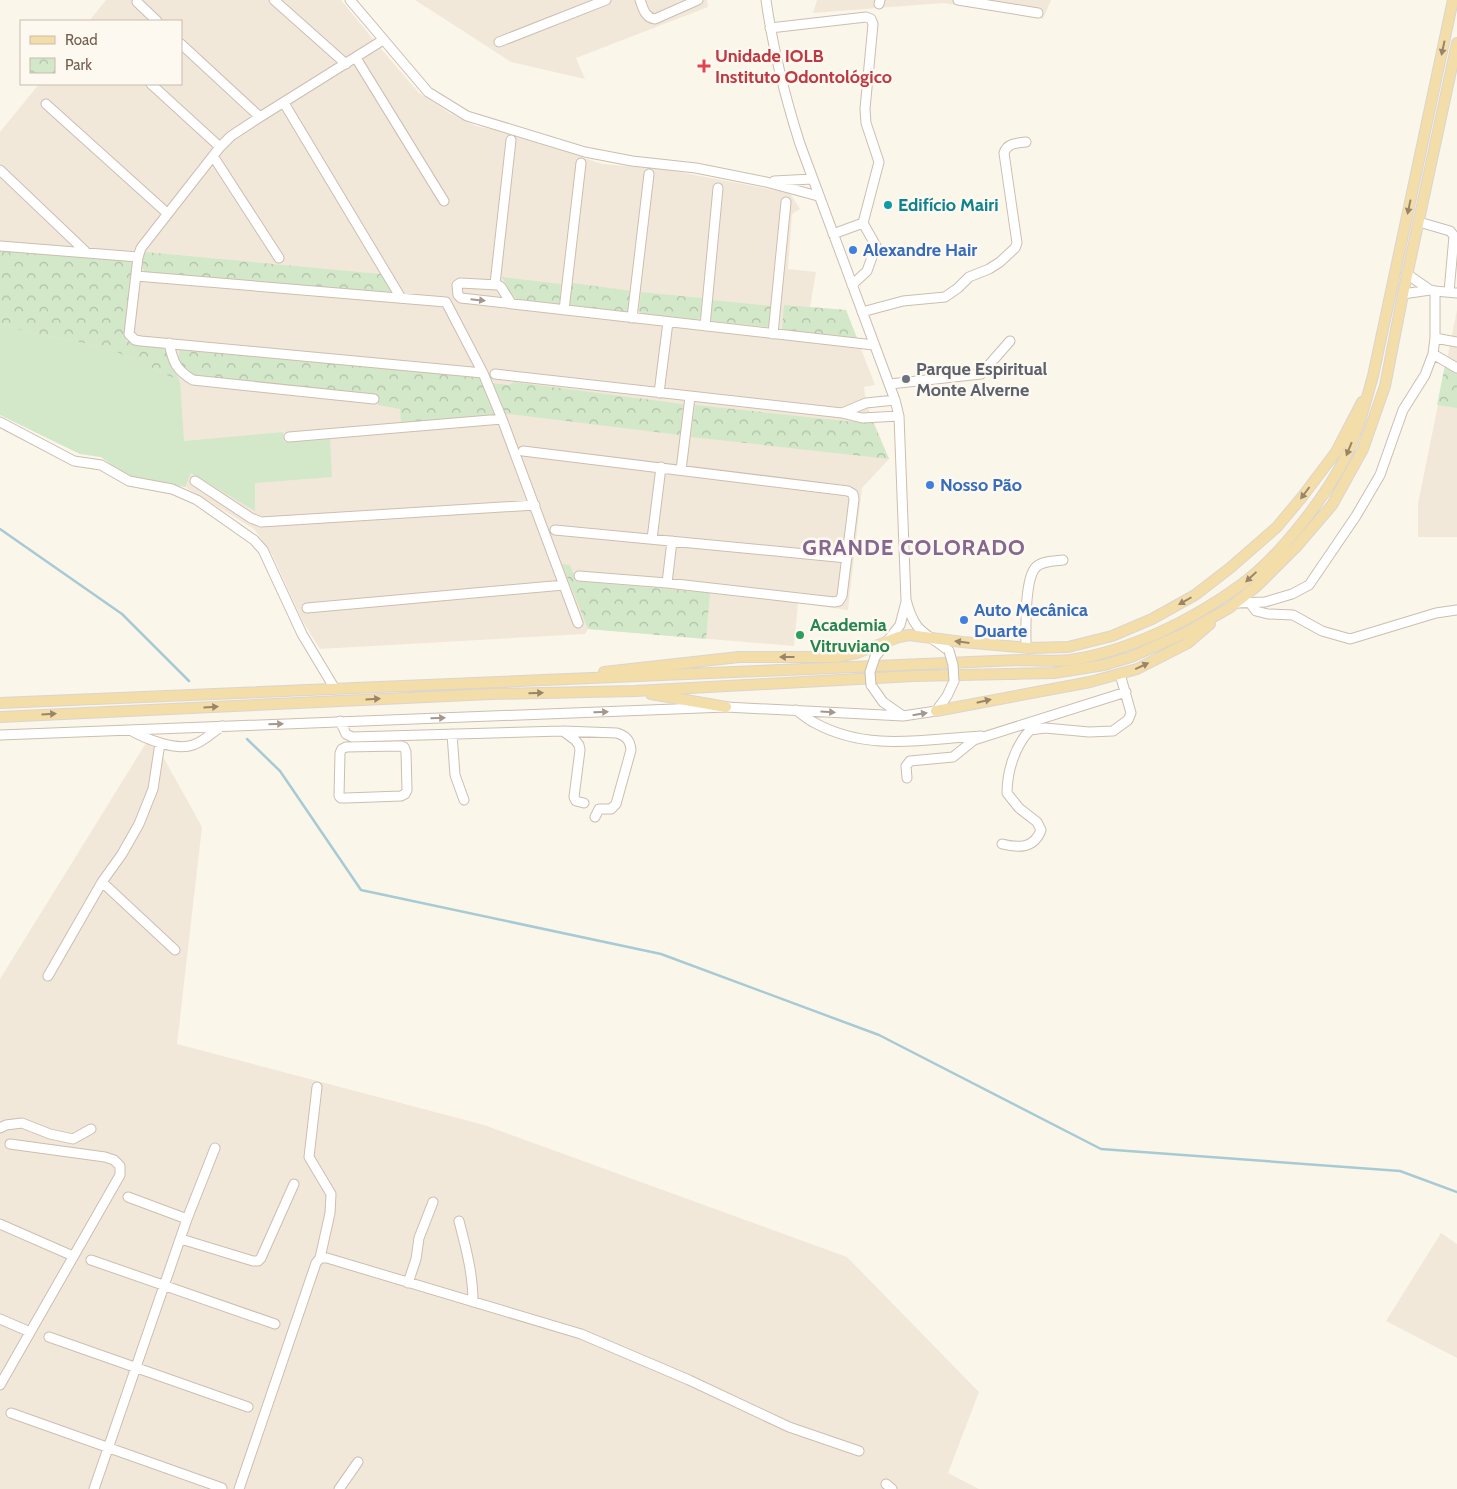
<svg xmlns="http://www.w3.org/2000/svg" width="1457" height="1489" viewBox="0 0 1457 1489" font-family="Cabin,sans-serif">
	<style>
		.residential { fill: #f2e8d9 }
		.grass { fill: #d3e8c9 }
		.park { fill: url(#park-crowns) }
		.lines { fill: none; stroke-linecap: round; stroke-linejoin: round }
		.stream { stroke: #a7cad4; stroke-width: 2.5 }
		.minor-casing { stroke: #ccbeb1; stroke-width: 11 }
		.major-casing { stroke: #dbd5d1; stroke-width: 12 }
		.minor { stroke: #fff; stroke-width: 9 }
		.major { stroke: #f3dda9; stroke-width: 10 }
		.minor-bridge-casing { stroke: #ccbeb1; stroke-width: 11; stroke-linecap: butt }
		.minor-bridge { stroke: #fff; stroke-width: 9 }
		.oneway { fill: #9a856a }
		.oneway2 { fill: #a5978d }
		.health-dot { fill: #e0444e; stroke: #fef9f0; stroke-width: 2 }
		.culture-dot { fill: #0f9aa8; stroke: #fef9f0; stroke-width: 2 }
		.shop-dot { fill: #3f7fe0; stroke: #fef9f0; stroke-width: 2 }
		.worship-dot { fill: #6b7280; stroke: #fef9f0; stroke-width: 2 }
		.leisure-dot { fill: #2e9e5b; stroke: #fef9f0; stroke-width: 2 }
		.labels { text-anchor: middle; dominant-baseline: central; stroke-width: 5; stroke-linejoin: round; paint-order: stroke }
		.health-label { font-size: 18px; font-weight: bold; fill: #be3a42; stroke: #fef9f0; text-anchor: start }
		.culture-label { font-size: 18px; font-weight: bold; fill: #0d838f; stroke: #fef9f0; text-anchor: start }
		.shop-label { font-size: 18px; font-weight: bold; fill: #366cbe; stroke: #fef9f0; text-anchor: start }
		.worship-label { font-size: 18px; font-weight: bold; fill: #5b616d; stroke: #fef9f0; text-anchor: start }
		.leisure-label { font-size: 18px; font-weight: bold; fill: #27864d; stroke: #fef9f0; text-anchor: start }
		.district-label { font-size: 22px; font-weight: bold; letter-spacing: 1px; fill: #85678f; stroke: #fef9f0 }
	</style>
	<defs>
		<pattern id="park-crowns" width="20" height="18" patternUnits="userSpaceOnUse" patternTransform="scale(1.25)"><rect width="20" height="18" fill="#d3e8c9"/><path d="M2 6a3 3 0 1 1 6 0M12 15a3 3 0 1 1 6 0" fill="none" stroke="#b0bfa6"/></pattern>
	</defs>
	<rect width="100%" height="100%" fill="#fbf6ea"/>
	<!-- residential -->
	<path class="residential" d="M106,0H341L377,44L419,93L451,114L476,126L511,133L602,164L663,169L790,193L800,209L792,214L788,269L816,272L810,307L846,310L875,385L864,387L866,403L889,459L862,488L848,610L798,603L794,646L588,629L585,634L320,649L303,622L273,556L254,529L185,487L125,475L101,457L80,454L0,415V132L39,84H181V21H89Z
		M415,0H707L708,7L576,58L585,79L511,62Z
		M817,0H1051L1043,19L943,3L813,13Z
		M1457,310V537H1418V504Z
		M151,735L202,827L177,1044L484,1125L847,1257L979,1392L948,1473L979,1489H0V979Z
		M1441,1233L1457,1244V1358L1386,1321Z"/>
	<!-- grass -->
	<path class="grass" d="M0,324L30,333L106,347L180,381L184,441L283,432L284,442L330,439L332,477L255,483V511L191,473L185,487L125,475L101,457L80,454L0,415Z"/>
	<!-- park -->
	<path class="park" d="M0,251L128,260L133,264L126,341C139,343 162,341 168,354C172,363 175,372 180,381L106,347L30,333L0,324Z
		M145,252L381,274L393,292L391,294L146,273L141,266Z
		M502,277L561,284L559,305L518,301L507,288Z
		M572,283L632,291L629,311L627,313L571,307L569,304Z
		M641,292L702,298L701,317L697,320L642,314L639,311Z
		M712,300L772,306L769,327L712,321L710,319Z
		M784,305L846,310L857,338L783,330L782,328Z
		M182,347L479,376L498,413L496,417L401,422L400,409L378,405L377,396L193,375L189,374L179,362V350Z
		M1445,365L1457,371V408L1437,405Z
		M514,382L683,404L680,435L509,414H504L491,383L509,385Z
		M695,405L864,423L873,422L889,459L691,437Z
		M562,564L570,565L577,581L710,593L706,639L588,629Z"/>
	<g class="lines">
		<!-- stream -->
		<path class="stream" d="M0,529L122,614L189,681
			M247,739L280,771L361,890L661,954L879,1035L1101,1149L1400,1171L1457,1192"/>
		<!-- minor casing -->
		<g class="minor-casing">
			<path id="minor" d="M274,0L346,64
				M350,0L428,92L467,116L585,152L632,161L696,168L766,182L818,196
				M640,0C643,8 645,18 655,19L698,0
				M766,0C773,49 785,97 800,144L895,400L899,416L906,600C915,634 924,631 949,651
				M958,0L1038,13
				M137,2L157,21
				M879,4L880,0
				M770,28L866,17L871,19L873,24L865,109L866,123L879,162L863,223L876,246L867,271L852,285
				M383,40L260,117L231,136L220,147L141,248L138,257L129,334L135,340L141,341L483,373
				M499,42L606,0
				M181,44L260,117
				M356,58L444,201
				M151,84L220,147
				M284,103L401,298
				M46,104L167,213
				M213,156L279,258
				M0,170L85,251
				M774,181L812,179
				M1419,222L1450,231L1454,236L1449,292
				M833,234L863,223
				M0,246L138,257
				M1407,274L1430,290L1435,291V338L1433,354L1457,368
				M136,276L446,302L483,373L502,419L578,623
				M495,284L511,140
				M1435,291L1457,293
				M1403,294L1430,290
				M511,303L501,287L498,285L460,283L457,285L458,295L461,298L874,345
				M564,310L581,163
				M862,312L903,301L945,297L958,288L969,277L989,269L1000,262L1015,248L1017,243L1004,153C1007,143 1017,143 1026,142
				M632,318L649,174
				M705,326L718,188
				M773,334L786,202
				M1435,338L1457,342
				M169,343C173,362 176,370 193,380L374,399
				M495,374L842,413L862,418L899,416
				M890,384L981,374L1010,341
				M659,393L668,322
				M842,413L866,403L895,400
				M0,422L74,461L101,465L129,481L172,489L197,500L254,540L263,550L302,634L335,689
				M289,437L502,419
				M523,451L848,491L853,494L854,499L842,596L839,601L834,602L667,583L579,576
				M681,470L690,397
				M195,481L251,518L261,522L535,505
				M555,530L847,558
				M652,539L661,467
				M667,583L672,541
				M1236,603L1265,602L1292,594L1309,585L1356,516L1380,475L1403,410L1425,375L1433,354
				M1250,603L1256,611L1268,614L1293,615L1322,631L1350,639L1436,613L1457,610
				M307,608L564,585
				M1026,647C1026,629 1024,579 1036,567C1042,561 1055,561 1063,560
				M875,657L900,625L906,602
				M871,685L883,702L903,716
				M796,710C802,714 808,720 815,723C868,752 924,739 981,736
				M340,721L346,734L352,737L563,731L617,733C626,736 630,740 631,750L616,804L611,809H599L595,817
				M130,730C146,739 175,751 193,745C203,742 213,732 222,726
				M563,731L575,740L579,745L580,750L574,797L576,801L584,803
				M452,734L455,775L464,800
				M0,735L726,707L903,716L936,711L947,696L954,681
				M399,746L404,747L406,752L407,790L405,794L401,796L346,798H341L339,796L340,753L342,749L346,747Z
				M907,778L906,766L910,761L953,757L974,740L1126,692
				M1002,844C1018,848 1034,849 1041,830L1037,822L1019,808L1007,793C1007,771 1015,746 1030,730L1045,728L1089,732L1113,731L1128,720L1131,713L1120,674
				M102,882L175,950
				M48,976L102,882L122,854L139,824L153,789L160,743
				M0,1128L6,1125L22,1123L50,1134L73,1139L91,1129
				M128,1197L187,1219
				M459,1221C466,1248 473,1274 473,1302
				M0,1224L73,1256
				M181,1239L253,1261H258L261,1258L294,1184
				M320,1258H327L581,1334L689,1380L789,1427L859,1451
				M91,1260L275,1324
				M408,1283L416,1259L419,1238L433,1202
				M0,1319L30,1332
				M49,1337L248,1407
				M0,1385L120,1175V1166L114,1160L105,1157L10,1144
				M11,1413L222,1488
				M886,1484L892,1489
				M94,1489L187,1219L215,1148
				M239,1489L316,1263L320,1258L330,1213L331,1194L309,1157L317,1087
				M339,1489L358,1462"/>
		</g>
		<!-- major casing -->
		<g class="major-casing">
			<path id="major" d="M604,672L739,657H836L857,653L899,637L909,635L962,642L1029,648L1068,647L1112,636L1152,619L1195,595L1230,568L1277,527L1302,497L1336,452L1362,402
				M651,694L726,707
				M0,703L1020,660C1036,660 1054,662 1070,660C1130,651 1193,620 1242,584C1278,558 1325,498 1345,458C1358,432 1365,404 1373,376L1453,0
				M936,711L1090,682L1137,669L1188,643L1210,624
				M0,717L491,694L635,691L913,676L1054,673L1104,665L1131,657L1185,633L1229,608L1257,586L1296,547L1332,505L1363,449L1385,386L1403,294L1457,43"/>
		</g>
		<!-- minor -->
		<use href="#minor" class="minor"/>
		<!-- major -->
		<use href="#major" class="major"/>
		<!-- minor-bridge casing -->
		<g class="minor-bridge-casing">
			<path id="minor-bridge" d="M949,651L953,665L954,681
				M871,685L870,672L875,657"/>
		</g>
		<!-- minor-bridge -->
		<use href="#minor-bridge" class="minor-bridge"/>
	</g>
	<!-- one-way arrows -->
	<defs><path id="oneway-solid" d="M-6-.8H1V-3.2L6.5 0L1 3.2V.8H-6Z" transform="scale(1.25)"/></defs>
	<g class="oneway">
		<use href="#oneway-solid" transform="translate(1443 48) rotate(102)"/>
		<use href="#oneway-solid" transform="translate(1409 207) rotate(102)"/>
		<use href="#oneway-solid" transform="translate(1349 449) rotate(112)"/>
		<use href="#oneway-solid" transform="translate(1305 493) rotate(127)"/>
		<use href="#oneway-solid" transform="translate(1251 577) rotate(137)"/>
		<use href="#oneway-solid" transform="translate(1185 601) rotate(150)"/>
		<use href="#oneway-solid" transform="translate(962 642) rotate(-173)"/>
		<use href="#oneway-solid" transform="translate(787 657) rotate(180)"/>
		<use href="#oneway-solid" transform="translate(1142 666) rotate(-25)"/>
		<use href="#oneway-solid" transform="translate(536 693) rotate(-1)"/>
		<use href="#oneway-solid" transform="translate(373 699) rotate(-3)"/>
		<use href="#oneway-solid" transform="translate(984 701) rotate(-13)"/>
		<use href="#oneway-solid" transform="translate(211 707) rotate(-3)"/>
		<use href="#oneway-solid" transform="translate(49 714) rotate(-3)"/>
	</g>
	<g class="oneway2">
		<use href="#oneway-solid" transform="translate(478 300) rotate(6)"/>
		<use href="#oneway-solid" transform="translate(601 712) rotate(-2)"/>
		<use href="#oneway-solid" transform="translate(828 712) rotate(3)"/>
		<use href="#oneway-solid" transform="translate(920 714) rotate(-9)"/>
		<use href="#oneway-solid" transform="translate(438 718) rotate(-2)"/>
		<use href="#oneway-solid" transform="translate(276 724) rotate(-2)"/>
	</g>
	<!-- markers -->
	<path class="health-dot" d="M701.5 58.5h5v5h5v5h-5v5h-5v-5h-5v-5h5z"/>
	<circle class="culture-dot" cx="888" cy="205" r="5"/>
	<g class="shop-dot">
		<circle cx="853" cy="250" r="5"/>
		<circle cx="930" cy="485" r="5"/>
		<circle cx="964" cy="620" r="5"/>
	</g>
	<circle class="worship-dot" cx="906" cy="379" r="5"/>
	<circle class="leisure-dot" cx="800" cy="635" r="5"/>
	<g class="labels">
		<!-- health labels -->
		<g class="health-label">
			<text x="715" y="56">Unidade IOLB<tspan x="715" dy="21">Instituto Odontológico</tspan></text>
		</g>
		<!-- culture labels -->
		<g class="culture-label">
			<text x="898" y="205">Edifício Mairi</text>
		</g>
		<!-- shop labels -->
		<g class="shop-label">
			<text x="863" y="250">Alexandre Hair</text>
			<text x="940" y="485">Nosso Pão</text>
			<text x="974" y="610">Auto Mecânica<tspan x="974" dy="21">Duarte</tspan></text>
		</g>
		<!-- worship labels -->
		<g class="worship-label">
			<text x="916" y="369">Parque Espiritual<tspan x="916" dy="21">Monte Alverne</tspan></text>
		</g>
		<!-- leisure labels -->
		<g class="leisure-label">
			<text x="810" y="625">Academia<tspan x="810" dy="21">Vitruviano</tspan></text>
		</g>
		<!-- district labels -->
		<g class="district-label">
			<text x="914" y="547">GRANDE COLORADO</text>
		</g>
	</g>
	<!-- legend -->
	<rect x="20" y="20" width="162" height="65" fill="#fef9f0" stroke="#c7bbb0"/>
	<rect x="30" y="36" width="25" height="8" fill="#f3dda9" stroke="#c7bbb0"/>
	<text x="65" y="45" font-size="15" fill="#745f4f">Road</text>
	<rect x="30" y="58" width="25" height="15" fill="url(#park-crowns)" stroke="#c7bbb0"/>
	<text x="65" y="70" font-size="15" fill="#745f4f">Park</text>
</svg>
